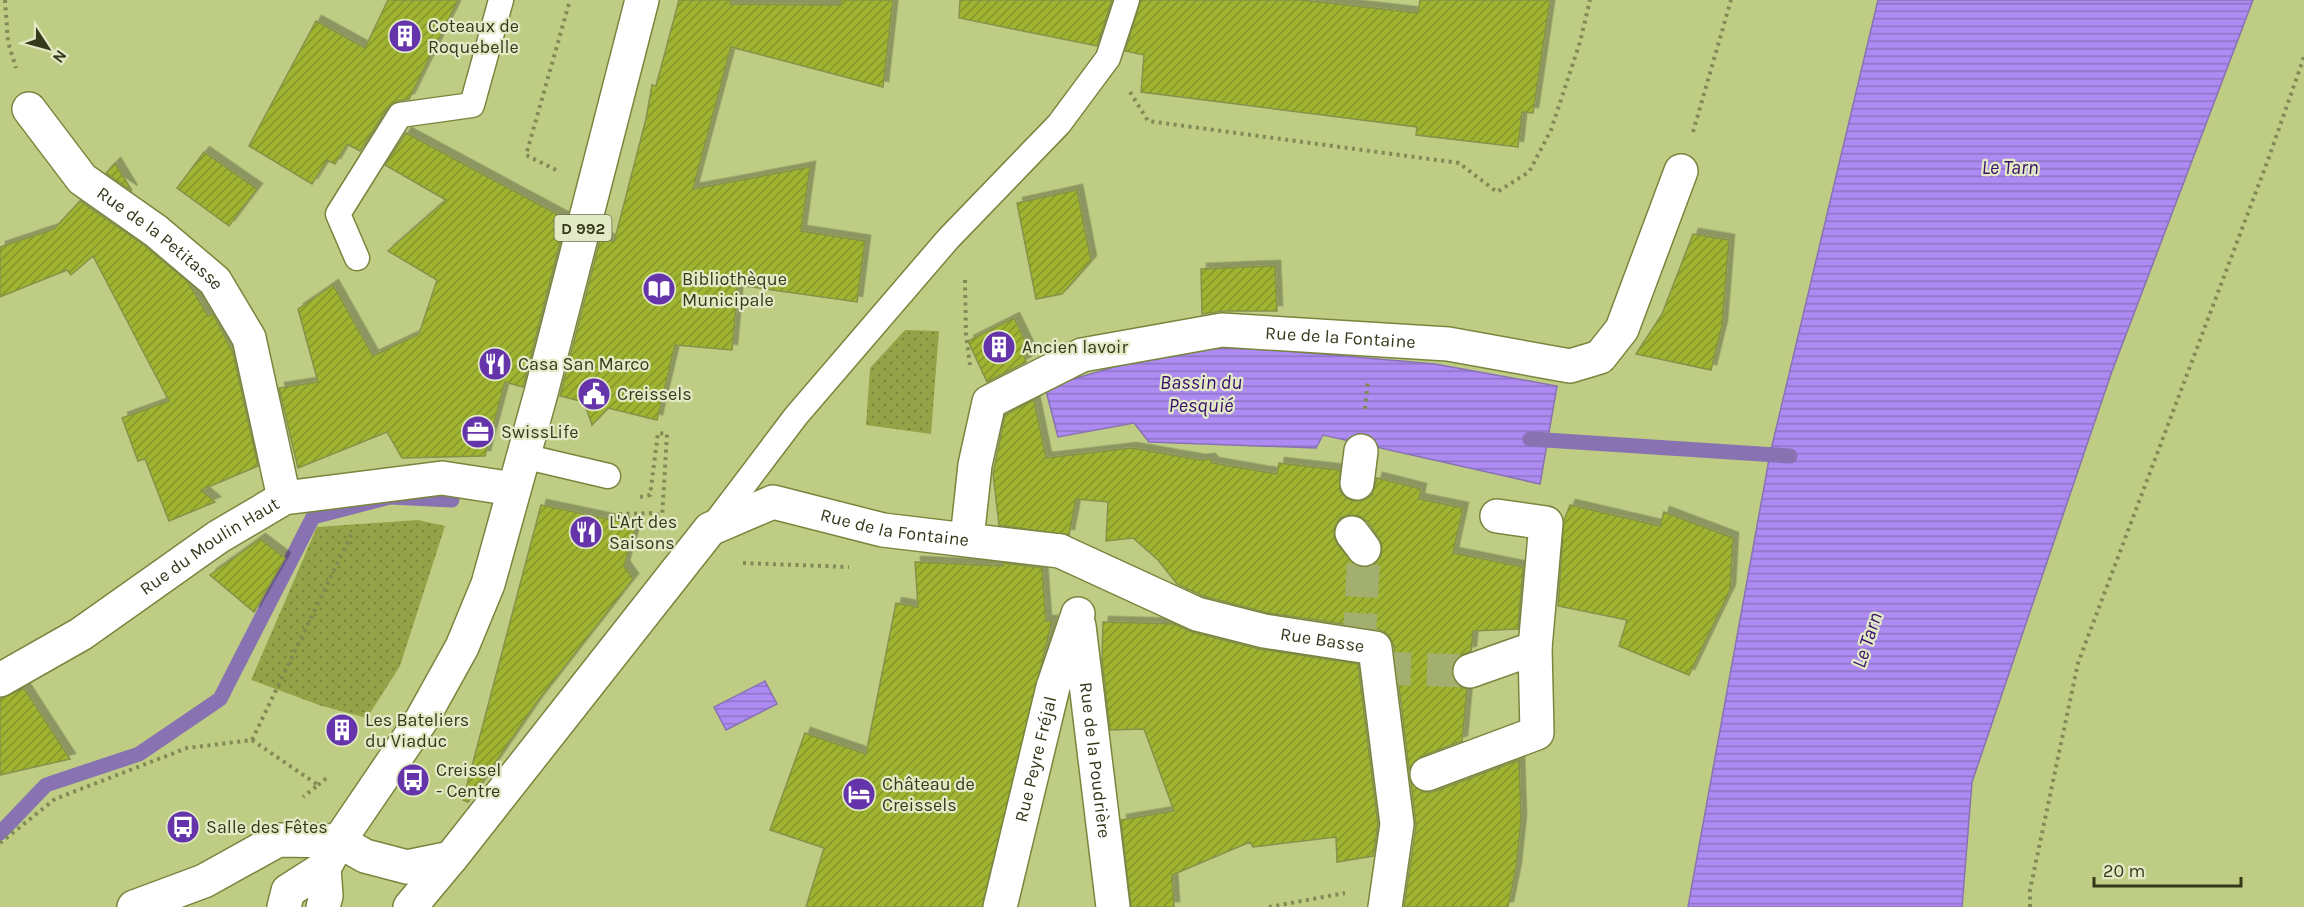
<svg xmlns="http://www.w3.org/2000/svg" width="2304" height="907" viewBox="0 0 2304 907" font-family="Karla,sans-serif">
	<style>
		.park { fill: url(#park-dots) }
		.water { fill: url(#water-rules); stroke: #8972b2; stroke-width: 1.5 }
		.lines { fill: none; stroke-linecap: round; stroke-linejoin: round }
		.stream { stroke: #8972b2; stroke-width: 15 }
		.building { fill: url(#building-hatch); stroke: #86924a; stroke-width: 1.5; fill-rule: evenodd; filter: url(#shadow) }
		.pedestrian-tunnel { stroke: #a3af6f; stroke-width: 33; stroke-dasharray: 33 16; stroke-linecap: butt }
		.service-casing { stroke: #79853d; stroke-width: 27 }
		.pedestrian-casing { stroke: #79853d; stroke-width: 36 }
		.minor-casing { stroke: #79853d; stroke-width: 36 }
		.primary-casing { stroke: #79853d; stroke-width: 36 }
		.path { stroke: #808a54; stroke-width: 4; stroke-dasharray: 3 4.5; stroke-linecap: butt }
		.service { stroke: #fff; stroke-width: 24 }
		.pedestrian { stroke: #fff; stroke-width: 33 }
		.minor { stroke: #fff; stroke-width: 33 }
		.primary { stroke: #fff; stroke-width: 33 }
		.labels { text-anchor: middle; dominant-baseline: central; stroke-width: 4.5; stroke-linejoin: round; paint-order: stroke }
		.shield { fill: #e2eac5; stroke: #686e4e; stroke-width: 1.5 }
		.shield-label { font-size: 16px; font-weight: bold; fill: #34391b }
		.poi-label { font-size: 18px; fill: #34391b; stroke: #e2eac5; text-anchor: start }
		.street-label { font-size: 18px; fill: #34391b; stroke: #e2eac5 }
		.water-label { font-size: 20px; font-style: italic; fill: #3a0f6c; stroke: #e2eac5 }
	</style>
	<defs>
		<pattern id="park-dots" width="8" height="8" patternUnits="userSpaceOnUse" patternTransform="scale(1.5)"><rect width="8" height="8" fill="#94a347"/><path d="M2 2h.1M6 6h.1" fill="none" stroke="#7a863a" stroke-width="1.8" stroke-linecap="round"/></pattern>
		<pattern id="water-rules" width="6" height="5" patternUnits="userSpaceOnUse" patternTransform="scale(1.5)"><rect width="6" height="5" fill="#ad8bf3"/><path d="M0 2.5h6" fill="none" stroke="#8e73c4"/></pattern>
		<pattern id="building-hatch" width="6" height="6" patternUnits="userSpaceOnUse" patternTransform="scale(1.5)"><rect width="6" height="6" fill="#a1b431"/><path d="M-1 1l2-2M0 6l6-6M5 7l2-2" fill="none" stroke="#849329"/></pattern>
		<filter id="shadow"><feDropShadow dx="5.5" dy="-5.5" stdDeviation="0" flood-color="#0004"/></filter>
	</defs>
	<rect width="100%" height="100%" fill="#bfcd84"/>
	<!-- park -->
	<path class="park" d="M905,330L939,331L931,434L866,425L870,368Z
		M418,520L445,526L400,666L367,718L322,706L251,680L317,527Z"/>
	<!-- water -->
	<path class="water" d="M1878,0H2253L2111,374L1972,782L1962,907H1688L1770,454Z
		M1198,343L1435,364L1557,386L1540,484L1323,435L1316,448L1149,442L1134,423L1058,437L1045,387Z
		M765,681L777,704L726,730L714,707Z"/>
	<g class="lines">
		<!-- stream -->
		<path class="stream" d="M1530,439L1790,456
			M0,833L46,785L139,754L220,699L313,517L390,497L452,500"/>
	</g>
	<!-- building -->
	<path class="building" d="M388,0H458L409,99L398,101L388,107L360,151L347,144L335,164L327,160L312,184L249,146L316,21L365,48Z
		M679,0H731L730,4L841,5V0H893L883,87L731,47L693,189L810,167L801,231L865,241L857,302L738,285L732,350L675,345L657,420L608,408L592,425L584,402L560,396L601,236L614,242L646,119L652,85L656,86Z
		M960,0H1112L1097,46L959,18Z
		M1141,0H1301L1418,13L1420,0H1550L1533,113L1522,112L1518,147L1416,135L1417,127L1141,92L1144,55L1125,51Z
		M406,133L566,219L523,387L505,382L485,456L402,458L387,432L298,468L279,388L318,382L298,309L333,285L373,356L419,334L437,280L388,251L446,200L385,165Z
		M204,152L257,189L229,226L177,188Z
		M115,163L132,191L106,173Z
		M1077,190L1091,261L1062,294L1036,299L1017,203Z
		M80,201L145,246L188,282L208,316L213,314L233,353L258,466L201,490L215,502L169,521L145,459L138,461L122,418L169,401L93,256L71,275L67,270L0,297V247L54,229Z
		M1693,234L1729,240L1722,326L1711,370L1636,354L1662,314Z
		M1275,266L1277,311H1223L1202,314L1201,269Z
		M1014,318L1031,353L1024,356L1026,362L987,382L968,341Z
		M1034,400L1046,458L1131,448L1200,460L1210,459L1213,463L1277,474L1279,463L1340,470V491L1346,498L1354,501L1364,500L1372,495L1377,478L1421,489L1419,499L1463,508L1453,553L1523,567L1518,629L1473,631L1471,651L1456,658L1452,667L1453,678L1458,686L1467,689L1462,741L1420,757L1409,769L1394,646L1388,634L1378,629L1268,613L1203,596L1177,584L1158,560L1133,538L1106,541L1108,502L1076,499L1069,535L999,525L993,474L1005,415ZM1349,515L1359,516L1367,521L1379,538L1382,546L1381,556L1375,564L1366,568L1356,566L1337,544L1334,536L1335,526L1340,518Z
		M541,505L636,525L624,566L633,579L537,702L468,802L463,800Z
		M1570,505L1660,526L1664,512L1733,538L1730,590L1689,675L1619,646L1627,620L1558,606L1564,520Z
		M260,539L285,558L254,612L210,575Z
		M915,562L1003,566V563L1042,568L1046,621H1052L982,907H806L824,848L770,830L805,733L866,754L896,603L918,607Z
		M1103,622L1174,624L1192,632L1259,649L1358,664L1378,824L1373,856L1337,862L1336,837L1253,847L1250,842L1172,875L1174,907H1131L1121,820L1174,811L1144,729L1110,730L1102,660Z
		M24,688L70,759L0,775V699Z
		M1519,760L1521,820L1516,868L1508,907H1404L1416,826L1411,782L1423,792H1433Z"/>
	<g class="lines">
		<!-- pedestrian-tunnel -->
		<path class="pedestrian-tunnel" d="M1359,646L1364,549
			M1378,668L1470,671"/>
		<!-- service casing -->
		<g class="service-casing">
			<path id="service" d="M357,258L338,214L400,115L472,105L501,0
				M523,456L608,476
				M712,527L796,416L948,239L1059,124L1108,58L1127,0"/>
		</g>
		<!-- pedestrian casing -->
		<g class="pedestrian-casing">
			<g id="pedestrian">
				<path d="M1357,483L1361,451"/>
				<path d="M1352,533L1364,549"/>
				<path id="s1" d="M1060,551L1197,614L1264,631L1375,648L1397,824L1385,907"/>
				<path id="s2" d="M1079,626L1113,907"/>
				<path d="M1470,671L1535,648"/>
				<path d="M1427,774L1537,733L1535,648L1546,523L1497,516"/>
				<path id="s3" d="M1000,907L1053,687L1078,614"/>
			</g>
		</g>
		<!-- minor casing -->
		<g class="minor-casing">
			<g id="minor">
				<path id="s4" d="M29,109L82,179L156,231L215,281L249,338L284,498"/>
				<path id="s5" d="M967,539L975,465L989,402L1082,355L1222,330L1448,344L1570,366L1600,357L1622,329L1681,171"/>
				<path id="s6" d="M0,680L81,634L218,537L284,498L442,478L513,489"/>
				<path id="s7" d="M451,858L710,529L773,502L883,530L1060,551"/>
				<path d="M134,907L204,881L278,840L339,841L365,856L407,867L451,858L410,907"/>
			</g>
		</g>
		<!-- primary casing -->
		<g class="primary-casing">
			<path id="primary" d="M284,907L288,891L324,868L339,841L422,719L462,647L488,584L541,393L642,0
				M323,907L326,896L324,868"/>
		</g>
		<!-- path -->
		<path class="path" d="M5,0L8,42L16,68
			M1130,92L1148,121L1459,163L1497,192L1529,172L1551,130L1580,42L1590,0
			M1693,132L1731,0
			M556,170L526,155L570,0
			M965,280L966,335L970,365
			M1365,409L1368,380
			M640,497L650,495L658,433L667,434L662,519
			M619,514L656,513L662,520
			M743,563L849,567
			M252,740L318,785L303,797
			M318,785L329,776
			M0,843L55,799L187,748L252,740L352,533
			M1269,907L1345,893
			M2030,907V890L2078,663L2268,160L2304,57"/>
		<!-- service -->
		<use href="#service" class="service"/>
		<!-- pedestrian -->
		<use href="#pedestrian" class="pedestrian"/>
		<!-- minor -->
		<use href="#minor" class="minor"/>
		<!-- primary -->
		<use href="#primary" class="primary"/>
	</g>
	<!-- icons -->
	<defs>
		<g id="building-disc" transform="scale(1.725)"><circle r="9.5" fill="#6534ab" stroke="#e2eac5"/><path d="M-4-6H4V6H1V3H-1V6H-4ZM-2.5-4.3h1.7v1.8h-1.7ZM.8-4.3h1.7v1.8H.8ZM-2.5-1h1.7V.8h-1.7ZM.8-1h1.7V.8H.8Z" fill="#fff"/></g>
		<g id="library-disc" transform="scale(1.725)"><circle r="9.5" fill="#6534ab" stroke="#e2eac5"/><path d="M-6-4Q-3-5.5-.7-3.5V5Q-3 3-6 4ZM6-4Q3-5.5 .7-3.5V5Q3 3 6 4Z" fill="#fff"/></g>
		<g id="restaurant-disc" transform="scale(1.725)"><circle r="9.5" fill="#6534ab" stroke="#e2eac5"/><path d="M-5-6h1v4h1v-4h1v4h1v-4h1v5L-1.5 .5V6h-2V.5L-5-1ZM5-6V6H3V1.5H1.5Q1.5-4 5-6Z" fill="#fff"/></g>
		<g id="civic-disc" transform="scale(1.725)"><circle r="9.5" fill="#6534ab" stroke="#e2eac5"/><path d="M-.6-6.5H3V-4.5H.6V-3L4-1V1h2V6H-6V1h2V-1L-.6-3ZM-1.2 2.5V6h2.4V2.5Z" fill="#fff"/></g>
		<g id="office-disc" transform="scale(1.725)"><circle r="9.5" fill="#6534ab" stroke="#e2eac5"/><path d="M-6-3h4V-5.5h4V-3h4V5H-6ZM-1-4.5V-3h2v-1.5ZM-6 0V1H6V0Z" fill="#fff"/></g>
		<g id="bus-disc" transform="scale(1.725)"><circle r="9.5" fill="#6534ab" stroke="#e2eac5"/><path d="M-5-6H5V4H4V6H2V4H-2V6H-4V4H-5ZM-3.5-4V0h7V-4ZM-3.5 1.2v1.5H-2V1.2ZM2 1.2v1.5H3.5V1.2Z" fill="#fff"/></g>
		<g id="hotel-disc" transform="scale(1.725)"><circle r="9.5" fill="#6534ab" stroke="#e2eac5"/><path d="M-6-4.5h1.5V1H6V5H4.5V3h-9V5H-6ZM-4 0a1.8 1.8 0 1 1 3.6 0ZM.5 0V-2.5h3Q6-2.5 6 0Z" fill="#fff"/></g>
	</defs>
	<g fill-rule="evenodd">
		<use href="#building-disc" x="405" y="36"/>
		<use href="#library-disc" x="659" y="289"/>
		<use href="#building-disc" x="999" y="347"/>
		<use href="#restaurant-disc" x="495" y="364"/>
		<use href="#civic-disc" x="594" y="394"/>
		<use href="#office-disc" x="478" y="432"/>
		<use href="#restaurant-disc" x="586" y="532"/>
		<use href="#building-disc" x="342" y="730"/>
		<use href="#bus-disc" x="413" y="780"/>
		<use href="#hotel-disc" x="859" y="794"/>
		<use href="#bus-disc" x="183" y="827"/>
	</g>
	<g class="labels">
		<!-- shield labels -->
		<rect class="shield" x="554.5" y="215" width="57" height="26" rx="4.5"/>
		<g class="shield-label">
			<text x="583" y="228">D 992</text>
		</g>
		<!-- poi labels -->
		<g class="poi-label">
			<text x="428" y="26">Coteaux de<tspan x="428" dy="21">Roquebelle</tspan></text>
			<text x="682" y="279">Bibliothèque<tspan x="682" dy="21">Municipale</tspan></text>
			<text x="1022" y="347">Ancien lavoir</text>
			<text x="518" y="364">Casa San Marco</text>
			<text x="617" y="394">Creissels</text>
			<text x="501" y="432">SwissLife</text>
			<text x="609" y="522">L'Art des<tspan x="609" dy="21">Saisons</tspan></text>
			<text x="365" y="720">Les Bateliers<tspan x="365" dy="21">du Viaduc</tspan></text>
			<text x="436" y="770">Creissel<tspan x="436" dy="21">- Centre</tspan></text>
			<text x="882" y="784">Château de<tspan x="882" dy="21">Creissels</tspan></text>
			<text x="206" y="827">Salle des Fêtes</text>
		</g>
		<!-- street labels -->
		<g class="street-label">
			<text stroke="none"><textPath href="#s4" startOffset="186">Rue de la Petitasse</textPath></text>
			<text stroke="none"><textPath href="#s5" startOffset="504">Rue de la Fontaine</textPath></text>
			<text stroke="none"><textPath href="#s7" startOffset="612">Rue de la Fontaine</textPath></text>
			<text stroke="none"><textPath href="#s6" startOffset="249">Rue du Moulin Haut</textPath></text>
			<text stroke="none"><textPath href="#s1" startOffset="279">Rue Basse</textPath></text>
			<text stroke="none"><textPath href="#s3" startOffset="152">Rue Peyre Fréjal</textPath></text>
			<text stroke="none"><textPath href="#s2" startOffset="135">Rue de la Poudrière</textPath></text>
		</g>
		<!-- water labels -->
		<g class="water-label">
			<text x="2010" y="167">Le Tarn</text>
			<text x="1201" y="382">Bassin du<tspan x="1201" dy="23">Pesquié</tspan></text>
			<text transform="translate(1867 640) rotate(-72)">Le Tarn</text>
		</g>
	</g>
	<!-- north arrow -->
	<g transform="translate(48 48) rotate(126)" stroke="#e2eac5" stroke-width="4.5" paint-order="stroke">
	<path d="M0-4.5L10 22L0 15L-10 22Z" fill="#34391b"/>
	<text y="-9" font-size="16" font-weight="bold" text-anchor="middle" fill="#34391b">N</text>
	</g>
	<!-- scale -->
	<path d="M2094 877v9h147v-9" fill="none" stroke="#34391b" stroke-width="3"/>
	<text x="2103" y="877" font-size="18" fill="#34391b" stroke="#e2eac5" stroke-width="4.5" paint-order="stroke">20 m</text>
</svg>
